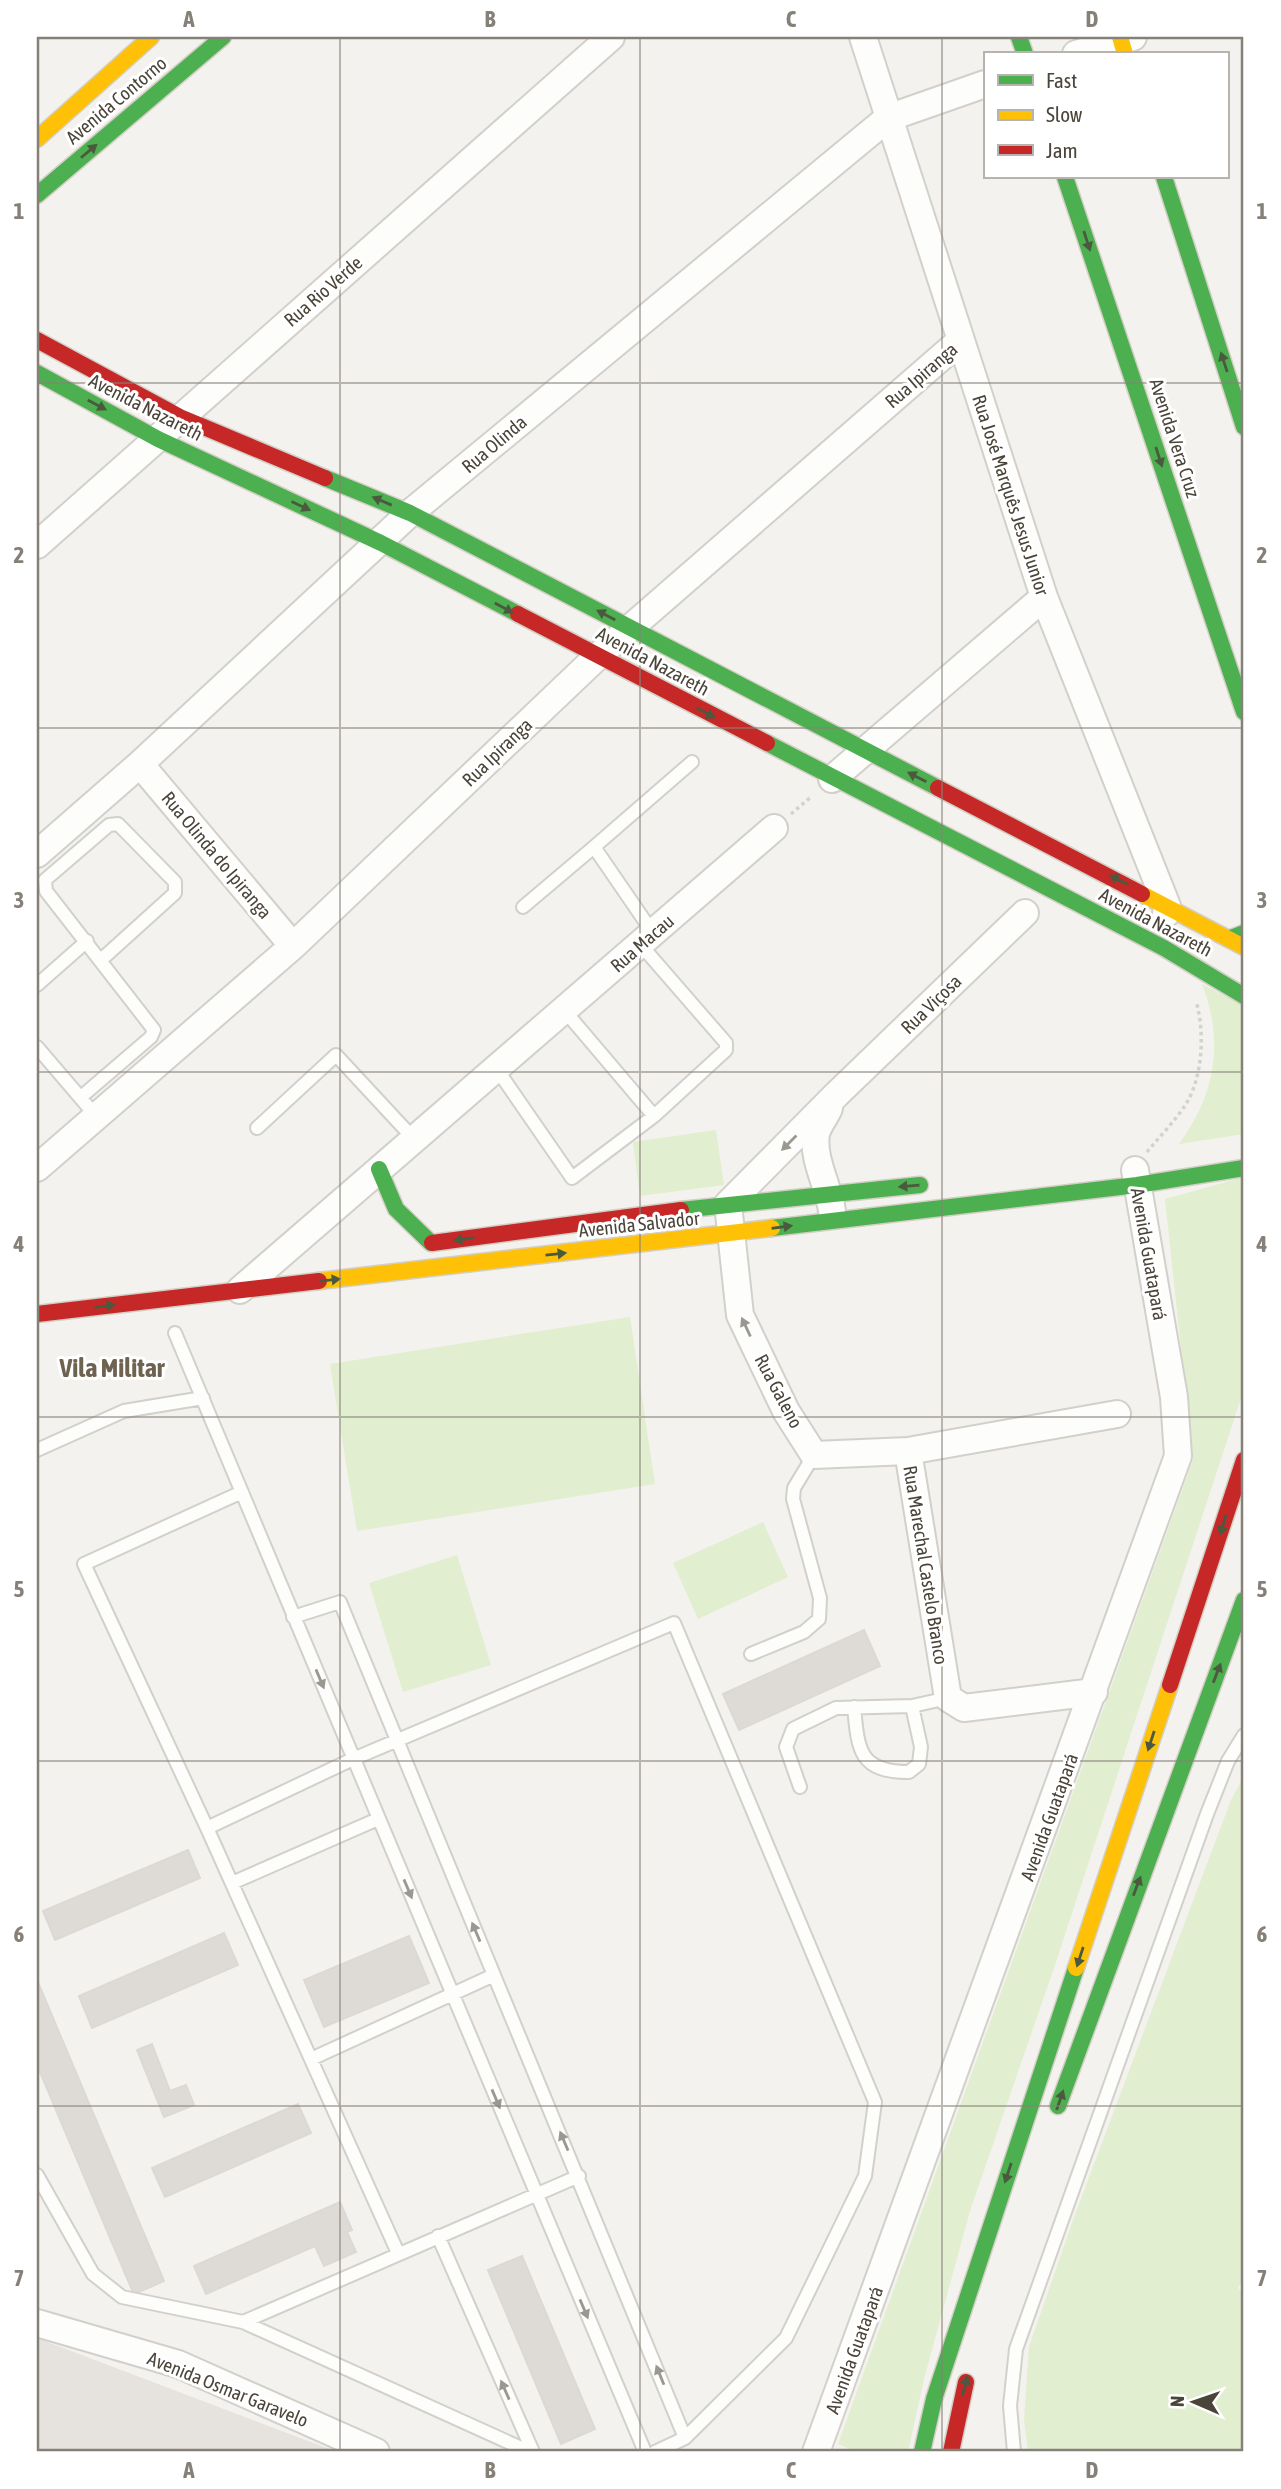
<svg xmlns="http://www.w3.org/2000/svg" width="1281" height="2489" viewBox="0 0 1281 2489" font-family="'Asap Condensed',sans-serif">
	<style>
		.industrial { fill: #e6e2de }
		.green { fill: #e1eecf }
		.building { fill: #dedbd6; stroke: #dcd9d4; stroke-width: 2 }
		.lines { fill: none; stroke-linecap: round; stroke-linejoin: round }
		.lane-casing { stroke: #d2d0cb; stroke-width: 16 }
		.street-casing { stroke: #d2d0cb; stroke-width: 30 }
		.fast-casing { stroke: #d3cfc5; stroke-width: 19 }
		.slow-casing { stroke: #d3cfc5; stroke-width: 19 }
		.jam-casing { stroke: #d3cfc5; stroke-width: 19 }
		.path { stroke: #d3d2cc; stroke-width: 3.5; stroke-dasharray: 3.5 3.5; stroke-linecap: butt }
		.lane { stroke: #fdfdfc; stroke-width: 12 }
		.street { stroke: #fdfdfc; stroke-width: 26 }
		.fast { stroke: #4caf50; stroke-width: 16 }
		.slow { stroke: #ffc107; stroke-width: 16 }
		.jam { stroke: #c62828; stroke-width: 16 }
		.oneway { fill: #4b593e }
		.oneway2 { fill: #9b9791 }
		.grid { fill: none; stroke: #868178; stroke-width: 2; stroke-opacity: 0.55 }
		.labels { text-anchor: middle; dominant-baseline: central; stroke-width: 6; stroke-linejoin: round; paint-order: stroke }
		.street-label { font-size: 19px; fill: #4b4439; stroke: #fff }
		.district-label { font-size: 26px; font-weight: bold; fill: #6e6250; stroke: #fff }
		.neatline { fill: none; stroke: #868178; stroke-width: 2.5 }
		.grid-label { font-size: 23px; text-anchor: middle; font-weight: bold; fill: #868178 }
	</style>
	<rect width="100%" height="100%" fill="#f4f2ee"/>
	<!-- industrial -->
	<path class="industrial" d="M37,2338L337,2452H37Z"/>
	<!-- green -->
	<path class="green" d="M1202,984L1244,1006V1134L1179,1144C1216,1094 1224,1041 1202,984Z
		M716,1130L724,1185L640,1196L633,1142Z
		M1244,1177V1389L1055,1965L970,2211L924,2379L908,2452H849L850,2449L838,2444L1193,1460L1165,1199Z
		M630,1317L655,1484L357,1531L330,1364Z
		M763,1522L788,1577L698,1619L673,1563Z
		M457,1555L491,1665L403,1692L369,1583Z
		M1244,1776V2278L1238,2288L1244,2293V2452H1028L1024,2420L1029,2347L1073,2220L1173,1954L1231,1800Z"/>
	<!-- building -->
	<path class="building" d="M864,1630L880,1666L739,1730L723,1694Z
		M188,1850L200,1878L55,1940L43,1911Z
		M224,1933L238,1965L92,2028L79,1996Z
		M409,1936L429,1983L324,2027L304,1980Z
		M37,1980L164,2281L139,2292L132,2290L37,2065Z
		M152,2044L170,2091L186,2085L194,2105L164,2117L137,2050Z
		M298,2104L311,2133L165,2197L152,2168Z
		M340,2202L352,2230L347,2232L356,2252L324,2266L315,2246L206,2294L194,2266Z
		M522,2256L595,2429L561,2444L488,2270Z"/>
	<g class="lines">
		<!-- lane casing -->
		<g class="lane-casing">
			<path id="lane" d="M594,847L692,762
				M523,907L594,847L653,933
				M37,985L87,941
				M564,1010L654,1116L726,1050V1043L640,944
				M37,1047L96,1116
				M496,1068L572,1178L654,1116
				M81,1097L151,1037L154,1030L46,891L45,880L109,825L118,824L175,882V893L102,959
				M257,1128L336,1055L414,1139
				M175,1333L645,2452
				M37,1450L124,1411L203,1398
				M242,1492L84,1564L207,1828L398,2253
				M293,1617L340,1602L685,2438
				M751,1654L804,1632L819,1619L820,1598L793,1499L794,1488L814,1455
				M854,1707C858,1750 859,1772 909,1772L919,1764L921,1747L912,1706
				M800,1787L786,1747L793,1729L836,1708L912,1706L948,1698
				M207,1828L353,1759L674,1623L875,2102L865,2176L786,2338L685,2438L655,2452
				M232,1883L378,1819
				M311,2059L494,1975
				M37,2175L93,2274L122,2297L243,2322L530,2452
				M438,2236L533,2452
				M243,2322L579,2176
				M1014,2452L1010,2406L1016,2349L1207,1814L1228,1761L1244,1735"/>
		</g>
		<!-- street casing -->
		<g class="street-casing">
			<path id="street" d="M863,37L1044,597L1167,906L1166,914
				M1076,54L1133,37
				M37,545L611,37
				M140,764L293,946
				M832,779L1044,597
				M37,854L140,764L410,513L888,118L985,84
				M829,1108C826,1116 818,1125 816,1134C812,1159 829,1187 832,1211
				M37,1168L293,946L598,656L961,340
				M240,1290L774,828
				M908,1451L814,1455L786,1411L740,1315L728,1204L837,1094L1025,913
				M1094,1692L964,1708L948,1698L908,1451L1117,1414
				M37,2323L178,2364L376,2452
				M816,2452L1178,1456L1174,1397L1135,1170"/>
		</g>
		<!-- fast casing -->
		<g class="fast-casing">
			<path id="fast" d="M1019,37L1025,54
				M1065,177L1244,712
				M1164,177L1244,427
				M37,195L223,37
				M37,373L158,439L381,543L518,614
				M325,478L410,513L938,788
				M767,743L1164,948L1244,996
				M1231,938L1244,933
				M379,1169L396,1209L431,1243
				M681,1210L920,1185
				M772,1228L1137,1185L1244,1168
				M1058,2106L1244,1600
				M922,2452L934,2399L1076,1968"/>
		</g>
		<!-- slow casing -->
		<g class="slow-casing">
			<path id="slow" d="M1120,37L1125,54
				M37,139L151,37
				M1142,894L1244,947
				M319,1281L772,1228
				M1076,1968L1170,1685"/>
		</g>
		<!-- jam casing -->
		<g class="jam-casing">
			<path id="jam" d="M37,340L180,417L325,478
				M518,614L767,743
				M938,788L1142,894
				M432,1243L681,1210
				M37,1314L319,1281
				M1170,1685L1244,1460
				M951,2452L966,2382"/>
		</g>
		<!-- path -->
		<path class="path" d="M791,814L812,796
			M1147,1152C1160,1136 1175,1121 1186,1104C1203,1076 1205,1032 1196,1001"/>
		<!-- lane -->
		<use href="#lane" class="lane"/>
		<!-- street -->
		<use href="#street" class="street"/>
		<!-- fast -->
		<use href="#fast" class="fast"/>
		<!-- slow -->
		<use href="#slow" class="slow"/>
		<!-- jam -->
		<use href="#jam" class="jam"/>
	</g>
	<!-- one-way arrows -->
	<defs><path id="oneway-solid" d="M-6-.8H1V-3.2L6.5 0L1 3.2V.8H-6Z" transform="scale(1.75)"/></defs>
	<g class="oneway">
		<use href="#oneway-solid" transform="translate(89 151) rotate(-40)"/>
		<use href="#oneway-solid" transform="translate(1087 241) rotate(72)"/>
		<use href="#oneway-solid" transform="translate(1224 362) rotate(-108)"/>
		<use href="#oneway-solid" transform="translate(97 405) rotate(28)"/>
		<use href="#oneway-solid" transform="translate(1159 457) rotate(72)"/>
		<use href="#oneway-solid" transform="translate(382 501) rotate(-157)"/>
		<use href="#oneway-solid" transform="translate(301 506) rotate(25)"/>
		<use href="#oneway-solid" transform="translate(504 608) rotate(28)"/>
		<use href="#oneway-solid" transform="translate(606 615) rotate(-152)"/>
		<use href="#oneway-solid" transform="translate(706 713) rotate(28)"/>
		<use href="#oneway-solid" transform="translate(917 777) rotate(-153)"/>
		<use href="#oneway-solid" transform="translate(1119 880) rotate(-153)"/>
		<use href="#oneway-solid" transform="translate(909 1186) rotate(175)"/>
		<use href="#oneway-solid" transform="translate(782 1227) rotate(-8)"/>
		<use href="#oneway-solid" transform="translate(464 1239) rotate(172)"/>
		<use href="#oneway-solid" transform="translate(556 1254) rotate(-6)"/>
		<use href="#oneway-solid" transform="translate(330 1280) rotate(-6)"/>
		<use href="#oneway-solid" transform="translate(105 1306) rotate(-7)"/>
		<use href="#oneway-solid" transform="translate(1223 1525) rotate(108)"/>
		<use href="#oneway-solid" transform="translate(1217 1673) rotate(-69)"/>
		<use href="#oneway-solid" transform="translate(1151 1741) rotate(108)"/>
		<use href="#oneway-solid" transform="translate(1137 1886) rotate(-69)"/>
		<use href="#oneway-solid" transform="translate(1080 1957) rotate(108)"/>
		<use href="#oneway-solid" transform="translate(1060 2100) rotate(-71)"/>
		<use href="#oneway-solid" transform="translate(1008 2173) rotate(108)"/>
		<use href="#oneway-solid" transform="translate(965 2386) rotate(-75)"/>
	</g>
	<g class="oneway2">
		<use href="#oneway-solid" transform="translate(789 1143) rotate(135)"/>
		<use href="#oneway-solid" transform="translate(746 1327) rotate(-115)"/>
		<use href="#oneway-solid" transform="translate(320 1679) rotate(67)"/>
		<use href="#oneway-solid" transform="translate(408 1889) rotate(67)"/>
		<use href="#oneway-solid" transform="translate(476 1932) rotate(-113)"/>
		<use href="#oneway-solid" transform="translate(496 2099) rotate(67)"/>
		<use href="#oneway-solid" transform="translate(564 2141) rotate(-113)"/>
		<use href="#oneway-solid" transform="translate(584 2309) rotate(67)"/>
		<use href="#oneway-solid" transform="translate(660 2375) rotate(-112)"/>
		<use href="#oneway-solid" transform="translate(505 2390) rotate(-114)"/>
	</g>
	<!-- grid -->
	<path class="grid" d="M340,37V2452M640,37V2452M942,37V2452M37,383H1244M37,728H1244M37,1072H1244M37,1417H1244M37,1761H1244M37,2106H1244"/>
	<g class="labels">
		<!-- street labels -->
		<g class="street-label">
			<text transform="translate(116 100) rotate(-40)">Avenida Contorno</text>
			<text transform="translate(323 291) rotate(-41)">Rua Rio Verde</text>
			<text transform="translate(921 375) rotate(-41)">Rua Ipiranga</text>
			<text transform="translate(146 407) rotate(27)">Avenida Nazareth</text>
			<text transform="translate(1175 438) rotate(72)">Avenida Vera Cruz</text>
			<text transform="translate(494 444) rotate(-40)">Rua Olinda</text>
			<text transform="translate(1011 495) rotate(72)">Rua José Marquês Jesus Junior</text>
			<text transform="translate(653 661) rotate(28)">Avenida Nazareth</text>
			<text transform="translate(497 752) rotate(-44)">Rua Ipiranga</text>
			<text transform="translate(217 855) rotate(50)">Rua Olinda do Ipiranga</text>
			<text transform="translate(1156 922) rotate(28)">Avenida Nazareth</text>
			<text transform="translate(642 943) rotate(-41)">Rua Macau</text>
			<text transform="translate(931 1004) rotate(-44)">Rua Viçosa</text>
			<text transform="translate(639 1224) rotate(-6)">Avenida Salvador</text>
			<text transform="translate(1149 1254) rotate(80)">Avenida Guatapará</text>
			<text transform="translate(779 1391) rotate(62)">Rua Galeno</text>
			<text transform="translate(926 1565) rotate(81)">Rua Marechal Castelo Branco</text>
			<text transform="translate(1049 1817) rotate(-70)">Avenida Guatapará</text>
			<text transform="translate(854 2350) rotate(-70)">Avenida Guatapará</text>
			<text transform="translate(228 2389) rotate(22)">Avenida Osmar Garavelo</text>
		</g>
		<!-- district labels -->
		<g class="district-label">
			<text x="112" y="1368">Vila Militar</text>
		</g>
	</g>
	<!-- border -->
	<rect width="1281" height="2489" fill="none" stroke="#ffffff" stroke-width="77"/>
	<!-- legend -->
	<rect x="984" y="52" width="245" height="126" fill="#ffffff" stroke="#b7b4b0" stroke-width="2"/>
	<rect x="998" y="75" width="35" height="10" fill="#4caf50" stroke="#b7b4b0" stroke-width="2"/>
	<text x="1046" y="88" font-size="21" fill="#4b4439">Fast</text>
	<rect x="998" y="110" width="35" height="10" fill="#ffc107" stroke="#b7b4b0" stroke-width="2"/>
	<text x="1046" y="122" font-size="21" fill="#4b4439">Slow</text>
	<rect x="998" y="145" width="35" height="10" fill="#c62828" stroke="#b7b4b0" stroke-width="2"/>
	<text x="1046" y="158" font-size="21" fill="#4b4439">Jam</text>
	<!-- north arrow -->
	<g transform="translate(1194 2402) rotate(272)" stroke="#ffffff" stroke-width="5" paint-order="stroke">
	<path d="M0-5L12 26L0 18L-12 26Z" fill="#4b4439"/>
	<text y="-10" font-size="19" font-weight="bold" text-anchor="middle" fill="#4b4439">N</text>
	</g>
	<rect x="38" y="38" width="1204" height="2412" class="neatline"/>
	<g class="grid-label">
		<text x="189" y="27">A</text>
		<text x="490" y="27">B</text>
		<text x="791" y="27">C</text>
		<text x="1092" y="27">D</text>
		<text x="19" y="219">1</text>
		<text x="1262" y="219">1</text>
		<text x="19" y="563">2</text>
		<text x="1262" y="563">2</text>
		<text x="19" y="908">3</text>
		<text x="1262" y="908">3</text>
		<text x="19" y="1252">4</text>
		<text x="1262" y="1252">4</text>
		<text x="19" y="1597">5</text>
		<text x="1262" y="1597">5</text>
		<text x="19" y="1942">6</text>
		<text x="1262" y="1942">6</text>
		<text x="19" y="2286">7</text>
		<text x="1262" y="2286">7</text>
		<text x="189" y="2478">A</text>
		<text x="490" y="2478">B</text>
		<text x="791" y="2478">C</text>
		<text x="1092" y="2478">D</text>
	</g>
</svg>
